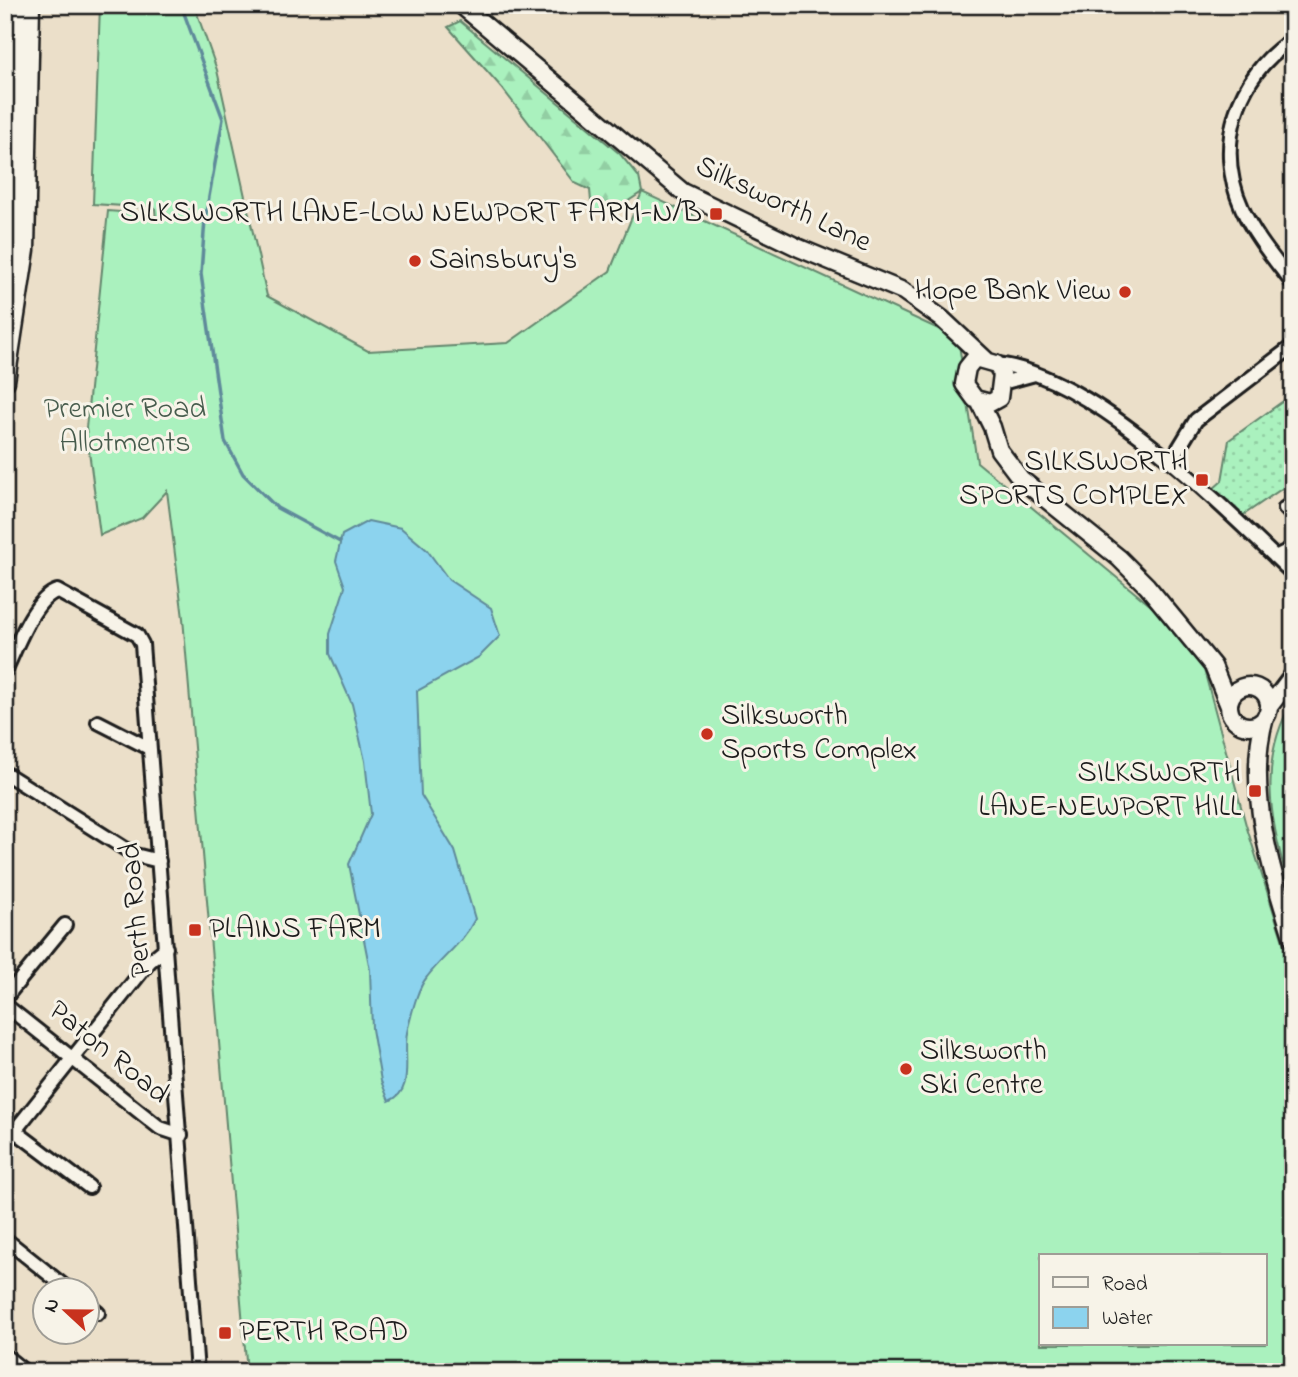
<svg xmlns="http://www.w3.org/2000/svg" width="1298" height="1377" viewBox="0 0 1298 1377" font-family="'Indie Flower',sans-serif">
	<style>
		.grass { fill: url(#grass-dots); stroke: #63866d; stroke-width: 2 }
		.forest { fill: url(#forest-firs); stroke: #63866d; stroke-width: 2 }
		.garden { fill: #aaf1be; stroke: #63866d; stroke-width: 2; fill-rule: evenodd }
		.water { fill: #8cd3ee; stroke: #5f8a9a; stroke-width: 2 }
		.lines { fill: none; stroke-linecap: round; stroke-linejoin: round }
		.stream { stroke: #5f8a9a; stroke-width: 3.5 }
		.minor-casing { stroke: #1c1c1c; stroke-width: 18 }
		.tertiary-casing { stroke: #1c1c1c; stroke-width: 21 }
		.secondary-casing { stroke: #1c1c1c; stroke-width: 23 }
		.minor { stroke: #f7f3e8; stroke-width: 12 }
		.tertiary { stroke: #f7f3e8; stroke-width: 16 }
		.secondary { stroke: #f7f3e8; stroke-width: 18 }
		.poi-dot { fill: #c8321e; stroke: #f7f3e8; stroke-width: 2.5 }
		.labels { text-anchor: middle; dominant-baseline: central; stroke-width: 6; stroke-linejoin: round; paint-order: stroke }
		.street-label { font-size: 30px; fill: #1c1c1c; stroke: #f7f3e8 }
		.poi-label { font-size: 30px; fill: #1c1c1c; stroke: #f7f3e8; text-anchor: start }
		.park-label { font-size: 30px; fill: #475c4d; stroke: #f7f3e8 }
	</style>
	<defs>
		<pattern id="grass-dots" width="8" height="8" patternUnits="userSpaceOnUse" patternTransform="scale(1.75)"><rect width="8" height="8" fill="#aaf1be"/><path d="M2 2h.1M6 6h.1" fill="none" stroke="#92cea3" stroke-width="1.8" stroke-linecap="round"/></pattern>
		<pattern id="forest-firs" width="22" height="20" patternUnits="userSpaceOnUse" patternTransform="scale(1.75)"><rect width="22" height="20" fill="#aaf1be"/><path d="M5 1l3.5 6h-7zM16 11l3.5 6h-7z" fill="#92cea3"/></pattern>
	</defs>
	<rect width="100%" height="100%" fill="#ebdfc9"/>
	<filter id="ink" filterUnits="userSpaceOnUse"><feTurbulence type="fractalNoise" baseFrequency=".0143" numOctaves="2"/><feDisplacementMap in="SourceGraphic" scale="14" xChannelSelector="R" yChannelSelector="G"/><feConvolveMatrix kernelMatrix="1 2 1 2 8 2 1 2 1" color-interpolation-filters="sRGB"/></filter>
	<g filter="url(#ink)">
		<!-- grass -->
		<path class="grass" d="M1293,394V481L1242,516L1213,489L1222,481L1229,440Z"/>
		<!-- forest -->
		<path class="forest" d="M460,21L620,154L639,177L642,192L619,207L592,213L590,190L575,183L502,88L448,27Z"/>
		<!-- garden -->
		<path class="garden" d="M100,5H194L217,70L267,296L368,351L508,343L610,271L642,192L958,338L977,462L1197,644L1246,825L1293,973L1292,1372H247L183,618L167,491L142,518L100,535L86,428L108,211L147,214L156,219L155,208L93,204ZM1041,1256H1265V1344H1041Z
			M1293,701V897C1272,833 1255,762 1293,701Z"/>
		<!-- water -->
		<path class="water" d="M368,521L401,528L427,550L449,580L491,608L500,636L479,657L417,691L421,795L455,851L475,919C463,943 443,956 427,977C417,989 412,1013 408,1028C401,1052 417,1091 389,1101L381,1081L372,1029L370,970L349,864L371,814L365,761L352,704L330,654V634L345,587L336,561L342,535Z"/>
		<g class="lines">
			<!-- stream -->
			<path class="stream" d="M181,5L223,119L205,219L201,274L225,441L243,474L277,508L340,542"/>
			<!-- minor casing -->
			<g class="minor-casing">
				<path id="minor" d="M1293,39C1236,76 1214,146 1242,208C1254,236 1275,260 1293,284
					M996,364C1091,373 1225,509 1293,574
					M1002,383L1035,374
					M1171,461L1196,420L1293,346
					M1293,504L1285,508L1293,516
					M1275,557L1293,548
					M5,671C16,648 34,598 57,591L137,635L142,644L197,1372
					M98,722L149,748
					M5,773L135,855L159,861
					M5,998L65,925
					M5,1005L160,1128L181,1135
					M15,1131L89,1187
					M5,1143L150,961L166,948
					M5,1239L69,1290
					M88,1305L98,1313
					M5,1356L25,1372"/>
			</g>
			<!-- tertiary casing -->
			<g class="tertiary-casing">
				<path id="tertiary" d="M461,5L683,192L799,248L903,291L941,318L986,360
					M975,358L996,364L1002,374L999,398L990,403L975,399L964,384L967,368Z
					M980,403L992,427L999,450L1021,479L1119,558L1147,586L1213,666L1229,706
					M1229 706a20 20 0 1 1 40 0a20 20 0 1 1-40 0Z
					M1269,707L1293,675
					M1265,717C1245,787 1271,871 1293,939"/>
			</g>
			<!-- secondary casing -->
			<g class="secondary-casing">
				<path id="secondary" d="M5,273L11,207L17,5
					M5,381L25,250L30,5"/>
			</g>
			<!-- minor -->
			<use href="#minor" class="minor"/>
			<!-- tertiary -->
			<use href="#tertiary" class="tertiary"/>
			<!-- secondary -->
			<use href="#secondary" class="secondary"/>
		</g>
	</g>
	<!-- markers -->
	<g class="poi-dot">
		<rect x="709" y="207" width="14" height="14" rx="3.5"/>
		<circle cx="415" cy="261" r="7"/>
		<circle cx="1125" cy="292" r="7"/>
		<rect x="1195" y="473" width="14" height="14" rx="3.5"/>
		<circle cx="707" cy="734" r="7"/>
		<rect x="1248" y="784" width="14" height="14" rx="3.5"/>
		<rect x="188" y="923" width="14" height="14" rx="3.5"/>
		<circle cx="906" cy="1069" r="7"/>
		<rect x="218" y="1326" width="14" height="14" rx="3.5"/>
	</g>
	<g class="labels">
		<!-- street labels -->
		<g class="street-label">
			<text transform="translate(783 205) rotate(25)">Silksworth Lane</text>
			<text transform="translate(137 910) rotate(-95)">Perth Road</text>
			<text transform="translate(108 1053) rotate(39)">Paton Road</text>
		</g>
		<!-- poi labels -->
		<g class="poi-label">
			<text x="702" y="214" text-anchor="end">SILKSWORTH LANE-LOW NEWPORT FARM-N/B</text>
			<text x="429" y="261">Sainsbury's</text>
			<text x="1111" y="292" text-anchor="end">Hope Bank View</text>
			<text x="1188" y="463" text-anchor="end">SILKSWORTH<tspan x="1188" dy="34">SPORTS COMPLEX</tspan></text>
			<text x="721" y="717">Silksworth<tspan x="721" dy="34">Sports Complex</tspan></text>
			<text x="1241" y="774" text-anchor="end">SILKSWORTH<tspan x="1241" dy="34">LANE-NEWPORT HILL</tspan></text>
			<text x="209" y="930">PLAINS FARM</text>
			<text x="920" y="1052">Silksworth<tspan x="920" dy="34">Ski Centre</tspan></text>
			<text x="239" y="1333">PERTH ROAD</text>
		</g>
		<!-- park labels -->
		<g class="park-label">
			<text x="125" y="410">Premier Road<tspan x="125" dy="34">Allotments</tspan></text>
		</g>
	</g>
	<!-- margin -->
	<rect width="1298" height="1377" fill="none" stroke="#f7f3e8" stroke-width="28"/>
	<rect x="14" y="14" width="1270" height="1349" fill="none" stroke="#1c1c1c" stroke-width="2.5" filter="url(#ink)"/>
	<!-- legend -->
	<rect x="1039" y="1254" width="228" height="91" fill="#f7f3e8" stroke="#9f9d96" stroke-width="2"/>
	<rect x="1053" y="1277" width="35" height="10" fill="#f7f3e8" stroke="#9f9d96" stroke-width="2"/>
	<text x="1102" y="1290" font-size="21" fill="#1c1c1c">Road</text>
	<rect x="1053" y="1307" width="35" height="21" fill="#8cd3ee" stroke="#9f9d96" stroke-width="2"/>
	<text x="1102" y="1324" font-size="21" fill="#1c1c1c">Water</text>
	<!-- north arrow -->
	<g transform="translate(66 1311) rotate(292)"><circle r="33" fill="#f7f3e8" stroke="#9f9d96" stroke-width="2"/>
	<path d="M0-5L12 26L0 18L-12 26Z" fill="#c8321e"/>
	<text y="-10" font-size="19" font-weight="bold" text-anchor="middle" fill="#1c1c1c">N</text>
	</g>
</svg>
